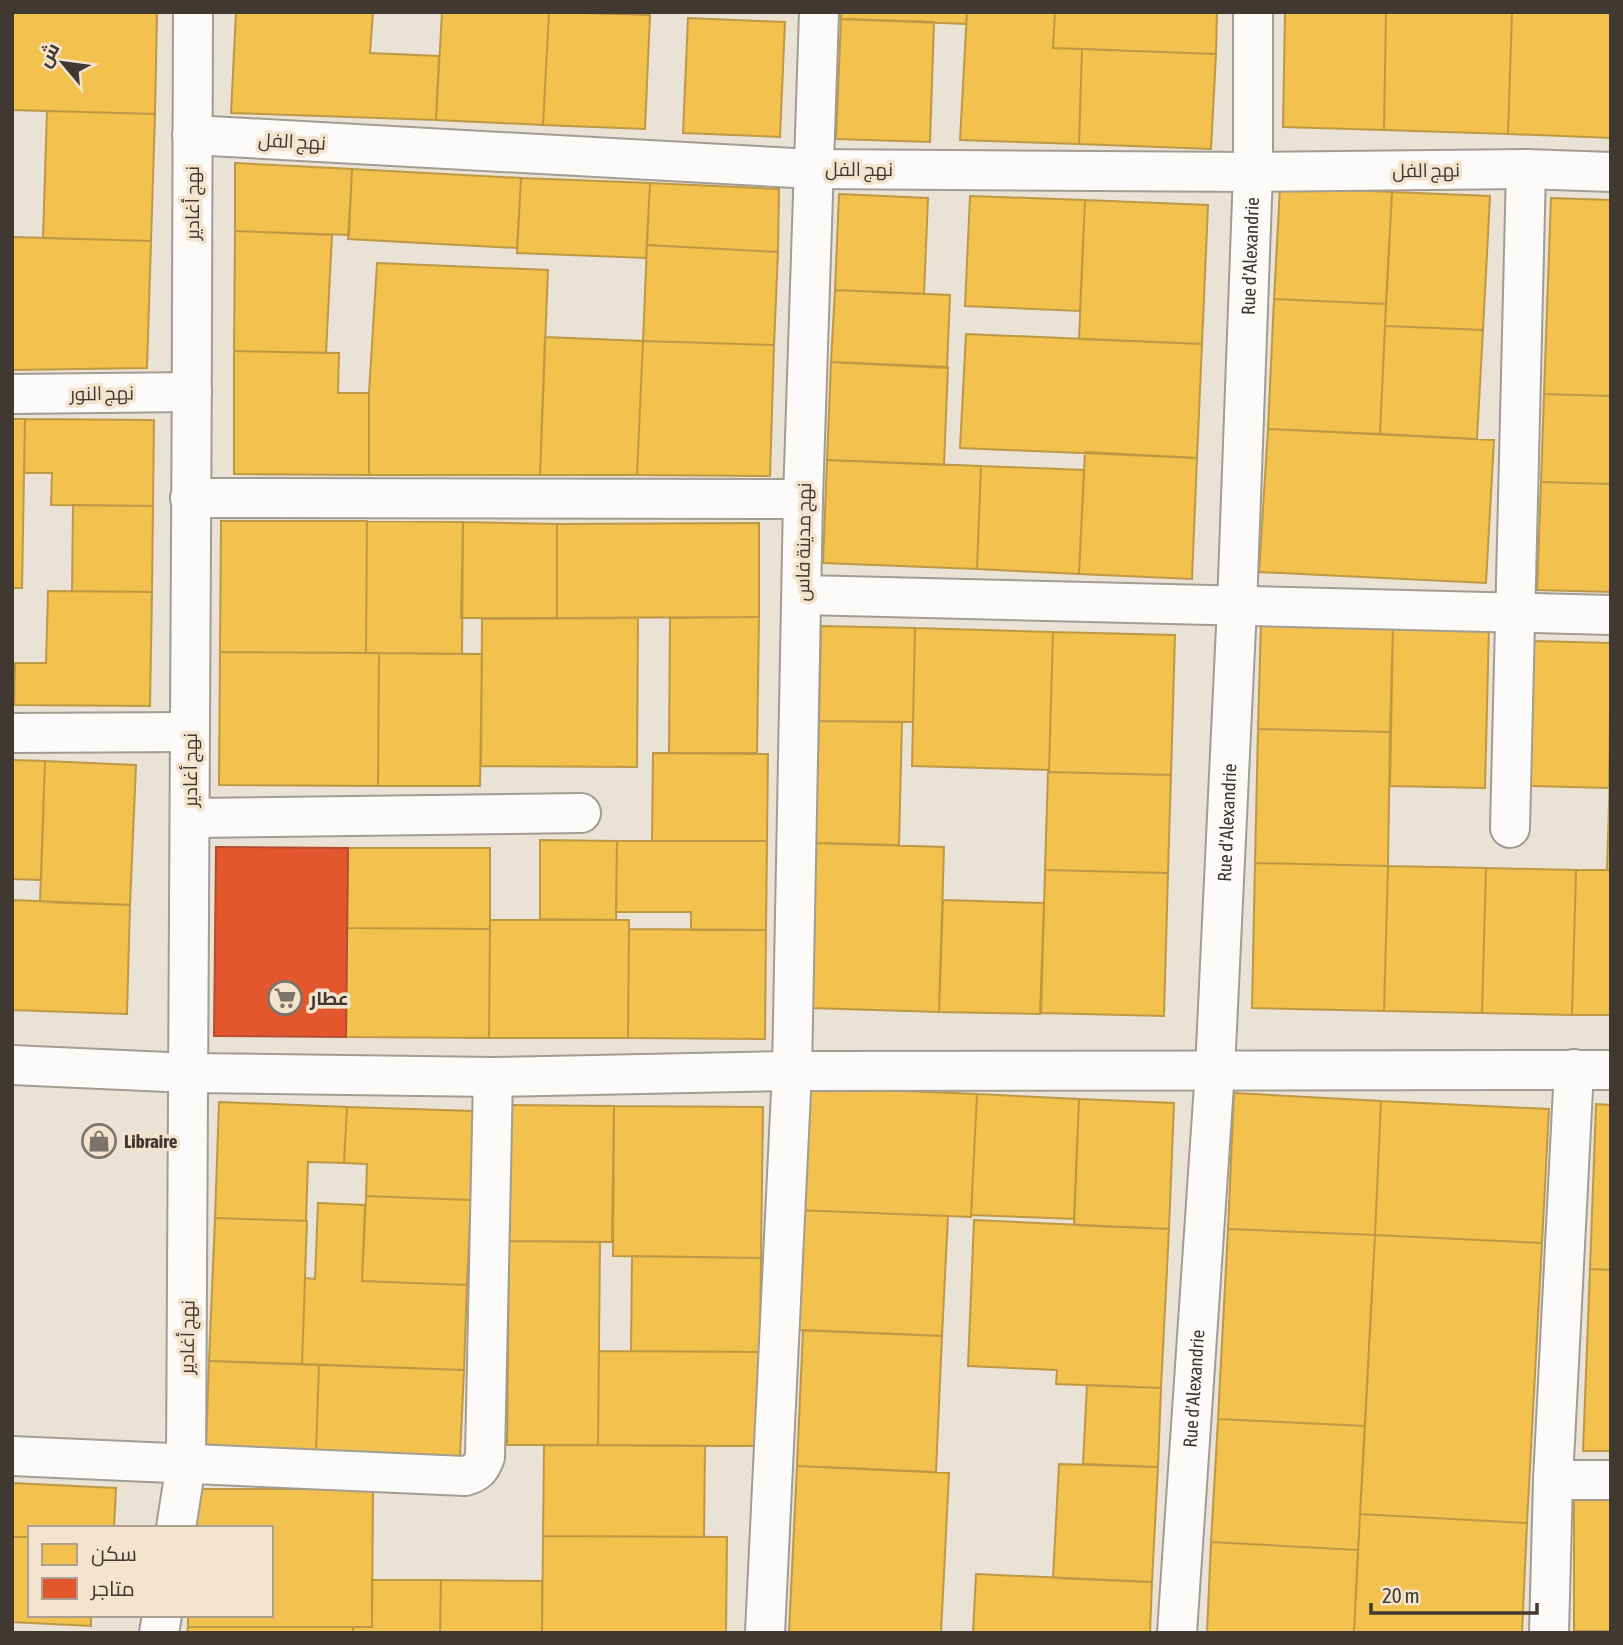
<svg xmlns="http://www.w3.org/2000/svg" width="1623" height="1645" viewBox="0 0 1623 1645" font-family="'Asap Condensed',Cairo,sans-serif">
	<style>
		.homes { fill: #f2c14e; stroke: #bd9845; stroke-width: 2 }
		.shops { fill: #e4572e; stroke: #b34e2f; stroke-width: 2 }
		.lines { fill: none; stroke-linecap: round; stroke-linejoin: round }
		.minor-casing { stroke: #a29c92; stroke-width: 42 }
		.minor { stroke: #fcfbf9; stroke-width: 38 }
		.labels { text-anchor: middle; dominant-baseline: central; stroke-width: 7; stroke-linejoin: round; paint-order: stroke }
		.street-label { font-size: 19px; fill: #403931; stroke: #f4e3cd }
		.poi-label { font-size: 19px; font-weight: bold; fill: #403931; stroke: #f4e3cd; text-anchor: start }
	</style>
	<rect width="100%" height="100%" fill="#ebe2d6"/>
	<!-- homes -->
	<path class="homes" d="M12,12H157L155,114L12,110Z
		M236,12H373L370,53L439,56L436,120L231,113Z
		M442,12H549L543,125L436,120Z
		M549,12L650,15L645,129L543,125Z
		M841,12H967L966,24L841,19Z
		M967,12H1055L1053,48L1082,49L1079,144L960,140Z
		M1055,12H1217L1216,54L1053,48Z
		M1285,12H1386L1384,130L1283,127Z
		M1386,12H1512L1508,134L1384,130Z
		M1512,12H1611V138L1508,134Z
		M688,18L785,22L780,137L683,133Z
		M841,19L934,22L930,142L836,139Z
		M1082,49L1216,54L1211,149L1079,144Z
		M47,111L155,114L151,241L43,238Z
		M235,163L352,169L349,235L235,231Z
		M352,169L521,178L517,248L348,239Z
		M521,178L650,183L646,258L517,253Z
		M650,183L779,189L778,252L647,245Z
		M1280,187L1392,192L1386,304L1274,299Z
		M1392,192L1490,196L1483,330L1385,326Z
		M839,194L928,198L924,294L835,290Z
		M970,196L1085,200L1080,311L965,306Z
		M1551,198L1611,200V396L1544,394Z
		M1085,200L1208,205L1202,344L1079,339Z
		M235,231L332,235L326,353L234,351Z
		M12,237L151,241L147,368L12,370Z
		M647,245L778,252L774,345L643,341Z
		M377,263L548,270L540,475H369V393Z
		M835,290L950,295L947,368L831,362Z
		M1274,299L1386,304L1380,434L1268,429Z
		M1385,326L1483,330L1477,439L1380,434Z
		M966,334L1202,344L1197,458L960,448Z
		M545,337L643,341L637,475H540Z
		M643,341L774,345L770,476L637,475Z
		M234,351L339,353L338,393H369V475L234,474Z
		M831,362L948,367L944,465L827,460Z
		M1544,394L1611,396V484L1541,482Z
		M12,419H25L22,588H12Z
		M25,419L154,420L153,506L51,505L52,473H24Z
		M1268,429L1494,440L1486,583L1259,572Z
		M1085,452L1197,458L1192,579L1079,574Z
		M827,460L981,466L977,569L823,563Z
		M981,466L1084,470L1079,574L977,569Z
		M1541,482L1611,484V592L1537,590Z
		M73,505L153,506L152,592L72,591Z
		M221,521H367L366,653L220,652Z
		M367,521L463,522L462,654L366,653Z
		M463,522L557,524V618H461Z
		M759,523V617L557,618V524Z
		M48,591L152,592L150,706L14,705L15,663H46Z
		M759,617L757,753H669L670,618Z
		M638,618L637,767L481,766L482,619Z
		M1261,623L1393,625L1390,732L1258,729Z
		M1393,625L1489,626L1485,788L1390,786Z
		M821,626L915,628L913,722L819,721Z
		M915,628L1053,632L1049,770L912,766Z
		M1053,632L1175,635L1171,775L1049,772Z
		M1534,641L1611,643L1609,788L1530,786Z
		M220,652L379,653L378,786L219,785Z
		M379,653L482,654L480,786H378Z
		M819,721L902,722L899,845L815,843Z
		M1258,729L1390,732L1388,866L1255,863Z
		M1611,740V870H1607Z
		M653,753L768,754L767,841H652Z
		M12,760L45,761L41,880L12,879Z
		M45,761L136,765L130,905L40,902Z
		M1048,772L1171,775L1168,873L1045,870Z
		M540,840L617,841L616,920L540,919Z
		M617,841H767L766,930H691V912H616Z
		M815,843L944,847L939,1012L810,1008Z
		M348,848H490V929L347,928Z
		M1255,863L1388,866L1384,1011L1252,1008Z
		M1388,866L1486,868L1482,1013L1384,1011Z
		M1486,868L1576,870L1572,1015L1482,1013Z
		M1045,870L1168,873L1164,1016L1041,1013Z
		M1576,870H1611V1015H1572Z
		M12,900L130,905L127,1014L12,1010Z
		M943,900L1044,903L1040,1014L939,1012Z
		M490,920H629L628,1038H489Z
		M347,928L490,929L489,1038L346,1037Z
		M629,929L766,930L765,1039L628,1038Z
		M804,1087L977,1094L971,1217L798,1210Z
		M1234,1093L1381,1101L1375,1235L1228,1229Z
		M977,1094L1079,1099L1074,1219L971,1215Z
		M1079,1099L1174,1103L1169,1229L1074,1225Z
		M1381,1101L1549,1109L1542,1243L1375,1235Z
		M219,1102L347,1107L344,1163L308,1162L306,1221L215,1218Z
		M1596,1104L1611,1105V1270L1590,1269Z
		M510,1105L614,1106L612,1242L509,1241Z
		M614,1106L763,1107L761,1258L613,1256Z
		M347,1107L474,1111L471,1200L366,1196L367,1164L344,1163Z
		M366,1196L471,1200L467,1285L362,1281Z
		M318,1203L365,1205L362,1281L467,1285L464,1370L302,1364L305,1278L315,1279Z
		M798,1210L948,1216L942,1336L793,1330Z
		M215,1218L307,1221L302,1364L209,1361Z
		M974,1220L1169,1229L1161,1388L1056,1384L1057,1370L968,1366Z
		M1228,1229L1375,1235L1365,1426L1218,1419Z
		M1375,1235L1542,1243L1527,1523L1360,1514Z
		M509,1241L600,1242L598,1445H507Z
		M632,1256L761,1258L760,1352L631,1351Z
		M1590,1269L1611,1270V1451H1583Z
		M803,1330L942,1336L936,1472L797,1466Z
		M599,1351L760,1352L759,1446L598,1445Z
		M209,1361L319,1365L316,1451L206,1447Z
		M319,1365L464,1370L460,1457L316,1451Z
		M1087,1385L1161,1388L1158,1467L1083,1464Z
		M1218,1419L1365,1426L1358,1550L1211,1542Z
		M544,1445L705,1446L704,1537L543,1536Z
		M1059,1464L1158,1467L1152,1582L1053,1578Z
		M797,1466L949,1473L941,1633H789Z
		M12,1483L116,1488L114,1528H30V1537H12Z
		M194,1489H373L372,1627H188V1615H271V1528H192Z
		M1574,1494H1611V1631H1574Z
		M1360,1514L1527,1523L1522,1633H1354Z
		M543,1536L727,1537L726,1633H542Z
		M12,1537H30V1615H91V1626L12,1622Z
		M1211,1542L1358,1550L1354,1633H1207Z
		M976,1574L1152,1582L1150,1633H973Z
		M372,1580H441L440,1633H353V1627H372Z
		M441,1580L542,1581V1633H440Z
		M188,1627H353V1633H187Z"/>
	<!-- shops -->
	<path class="shops" d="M216,847L348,848L346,1037L214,1036Z"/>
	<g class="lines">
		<!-- minor casing -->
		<g class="minor-casing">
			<g id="minor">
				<path d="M192,135L813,169L1253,172L1526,169L1611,172"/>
				<path d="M12,394L192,392"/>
				<path d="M190,498L803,499"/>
				<path d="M803,595L1611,615"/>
				<path d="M12,733L189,732"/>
				<path d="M190,818L581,813"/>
				<path d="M1510,828L1526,169"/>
				<path d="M12,1065L190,1073L493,1077L792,1071L1611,1070"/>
				<path d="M12,1456L465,1476C477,1473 481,1468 485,1457L493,1077"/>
				<path d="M1553,1480H1611"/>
				<path d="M176,1528L186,1464C191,980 191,496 193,12"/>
				<path d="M159,1633L162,1615"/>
				<path d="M765,1633L792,1071L803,499L819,12"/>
				<path id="s1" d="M1177,1633L1215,1070L1237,606L1253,172V12"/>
				<path d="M1549,1633L1553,1480L1574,1069"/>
			</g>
		</g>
		<!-- minor -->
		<use href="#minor" class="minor"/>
	</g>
	<!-- icons -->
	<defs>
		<g id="supermarket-ring" transform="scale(1.75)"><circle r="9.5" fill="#f4e3cd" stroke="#7c746b" stroke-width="1.5"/><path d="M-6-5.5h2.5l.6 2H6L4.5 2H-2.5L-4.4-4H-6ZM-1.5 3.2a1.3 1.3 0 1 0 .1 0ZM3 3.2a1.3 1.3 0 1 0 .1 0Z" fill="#7c746b"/></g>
		<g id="shop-ring" transform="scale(1.75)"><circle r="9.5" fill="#f4e3cd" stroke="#7c746b" stroke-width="1.5"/><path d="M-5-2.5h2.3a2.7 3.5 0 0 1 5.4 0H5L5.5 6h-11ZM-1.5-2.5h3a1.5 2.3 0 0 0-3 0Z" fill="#7c746b"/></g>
	</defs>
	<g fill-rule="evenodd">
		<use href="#supermarket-ring" x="285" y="998"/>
		<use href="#shop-ring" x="99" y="1141"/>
	</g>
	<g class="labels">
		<!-- street labels -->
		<g class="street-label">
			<text transform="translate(292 141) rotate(3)">نهج الفل</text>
			<text x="859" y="169">نهج الفل</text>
			<text transform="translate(1426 170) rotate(-1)">نهج الفل</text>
			<text transform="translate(192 203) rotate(-90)">نهج أغادير</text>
			<text stroke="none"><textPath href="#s1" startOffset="1379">Rue d'Alexandrie</textPath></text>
			<text transform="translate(102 393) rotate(-1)">نهج النور</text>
			<text transform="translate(803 542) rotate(-89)">نهج مدينة فاس</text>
			<text transform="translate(190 770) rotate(-90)">نهج أغادير</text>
			<text stroke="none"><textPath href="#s1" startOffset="812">Rue d'Alexandrie</textPath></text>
			<text transform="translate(187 1337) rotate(-89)">نهج أغادير</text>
			<text stroke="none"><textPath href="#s1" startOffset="245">Rue d'Alexandrie</textPath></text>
		</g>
		<!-- poi labels -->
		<g class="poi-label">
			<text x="310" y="998">عطار</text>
			<text x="124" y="1141">Libraire</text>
		</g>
	</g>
	<!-- border -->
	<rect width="1623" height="1645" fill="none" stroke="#403931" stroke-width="28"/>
	<!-- legend -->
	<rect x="28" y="1526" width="245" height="91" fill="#f4e3cd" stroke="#ac9f8f" stroke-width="2"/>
	<rect x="42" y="1544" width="35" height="21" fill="#f2c14e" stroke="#ac9f8f" stroke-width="2"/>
	<text x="91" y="1561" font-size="21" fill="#403931">سكن</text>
	<rect x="42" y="1578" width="35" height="21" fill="#e4572e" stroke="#ac9f8f" stroke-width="2"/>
	<text x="91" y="1596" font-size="21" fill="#403931">متاجر</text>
	<!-- north arrow -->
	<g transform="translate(63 63) rotate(299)" stroke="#f4e3cd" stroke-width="5" paint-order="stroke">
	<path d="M0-5L12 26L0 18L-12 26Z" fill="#403931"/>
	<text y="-10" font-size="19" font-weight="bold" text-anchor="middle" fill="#403931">ش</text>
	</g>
	<!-- scale -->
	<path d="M1371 1603v10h166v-10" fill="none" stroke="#403931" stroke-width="3.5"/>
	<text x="1382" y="1603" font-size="21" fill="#403931" stroke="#f4e3cd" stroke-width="5" paint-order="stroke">20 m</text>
</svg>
